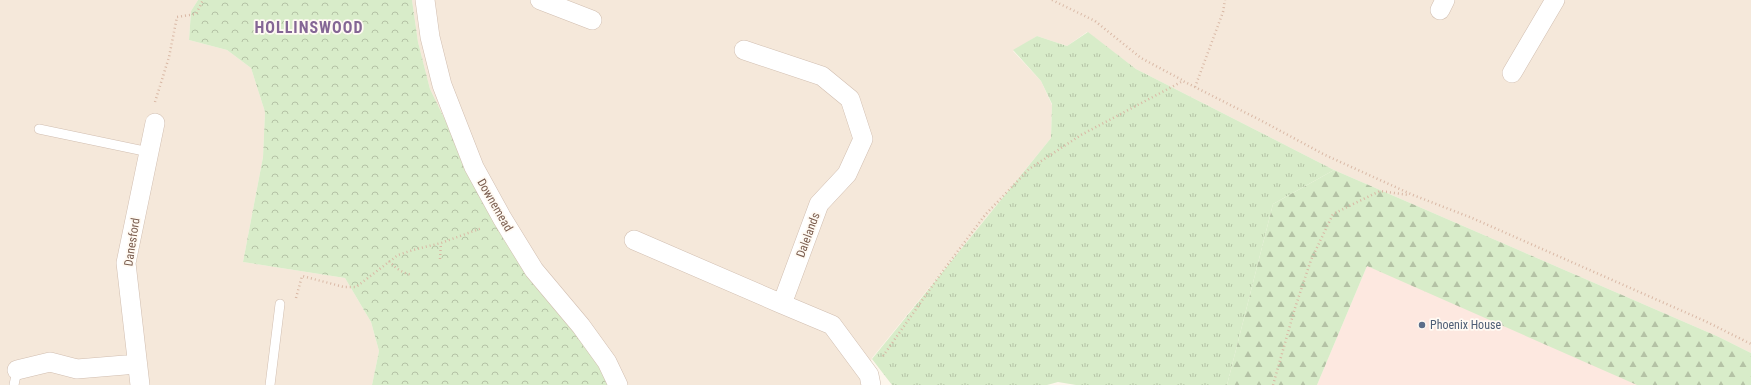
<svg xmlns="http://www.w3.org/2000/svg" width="1751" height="385" viewBox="0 0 1751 385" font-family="'Roboto Condensed',sans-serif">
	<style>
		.residential { fill: #f5e8da }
		.commercial { fill: #fde8e0 }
		.grass { fill: url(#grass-tufts) }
		.forest { fill: url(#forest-firs) }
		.park { fill: url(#park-crowns) }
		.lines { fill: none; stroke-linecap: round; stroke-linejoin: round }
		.lane-casing { stroke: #d1beb0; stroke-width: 10 }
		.street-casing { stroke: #d1beb0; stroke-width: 20 }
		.path { stroke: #d9b8a5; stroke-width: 2.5; stroke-dasharray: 1 3; stroke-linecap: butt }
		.lane { stroke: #fff; stroke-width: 9 }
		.street { stroke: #fff; stroke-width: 19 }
		.service-dot { fill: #5c6f8a; stroke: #fffaf3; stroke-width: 1.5 }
		.labels { text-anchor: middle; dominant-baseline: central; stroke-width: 3.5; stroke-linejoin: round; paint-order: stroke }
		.street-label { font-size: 12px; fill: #7a5c4d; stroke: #fffaf3 }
		.service-label { font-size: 12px; fill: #4e5e75; stroke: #fffaf3; text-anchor: start }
		.district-label { font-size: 16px; font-weight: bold; letter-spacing: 1px; fill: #846695; stroke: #fffaf3 }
	</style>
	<defs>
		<pattern id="grass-tufts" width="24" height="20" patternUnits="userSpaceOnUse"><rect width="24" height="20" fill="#d8ecc9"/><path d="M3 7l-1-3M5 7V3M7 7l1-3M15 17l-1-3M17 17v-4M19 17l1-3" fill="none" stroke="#b4c2a5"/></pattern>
		<pattern id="forest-firs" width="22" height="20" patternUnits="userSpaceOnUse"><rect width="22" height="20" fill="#d8ecc9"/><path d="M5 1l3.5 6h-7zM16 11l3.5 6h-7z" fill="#b4c2a5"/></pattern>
		<pattern id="park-crowns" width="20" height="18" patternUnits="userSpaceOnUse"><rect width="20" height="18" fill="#d8ecc9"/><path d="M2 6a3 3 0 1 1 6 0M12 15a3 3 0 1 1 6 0" fill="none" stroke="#b4c2a5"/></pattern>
	</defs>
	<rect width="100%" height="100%" fill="#fdf6ec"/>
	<!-- residential -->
	<path class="residential" d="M0,0H198L191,11L189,40L227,50L251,68L265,112L263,157L243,262L345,278L371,322L379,351L372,385H0Z
		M412,0H1751V353L1719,337L1334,170L1136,69L1087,32L1067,46L1037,36L1013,51L1041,81L1052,105L1051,138L872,358L865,379L866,385H610L468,167L430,89L418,42Z"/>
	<!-- commercial -->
	<path class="commercial" d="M1367,266L1675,385H1317Z"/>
	<!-- grass -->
	<path class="grass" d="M1088,32L1136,69L1334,170L1273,204L1227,385H1076L1058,382L1047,385H892L872,359L1051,138L1052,104L1041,81L1013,50L1037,36L1067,46Z"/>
	<!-- forest -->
	<path class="forest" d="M1334,170L1719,337L1751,353V385H1637L1367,266L1317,385H1227L1273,204Z"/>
	<!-- park -->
	<path class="park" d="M198,0H412L418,42L430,89L468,167L580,335L610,385H372L379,351L371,322L345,278L243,262L263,157L265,112L251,68L227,50L189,40L191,11Z"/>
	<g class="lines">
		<!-- lane casing -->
		<g class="lane-casing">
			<path id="lane" d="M39,129L149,152
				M14,385L17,370
				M270,385L280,304"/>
		</g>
		<!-- street casing -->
		<g class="street-casing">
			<path id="street" d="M425,0L430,37L442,85L474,167L502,218L534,270L581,326L607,362L618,385
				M540,0L592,20
				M1440,10L1445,0
				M744,50L822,76L850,99L863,139L847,174L819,204L782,304L832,325L869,375L871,385
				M1512,73L1555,0
				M634,240L782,304
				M17,370L50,362L77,369L137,364
				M140,385L126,263L155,123"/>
		</g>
		<!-- path -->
		<path class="path" d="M1052,0L1095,21L1141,58L1184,81
			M1195,87L1223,12L1225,0
			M155,102L169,57L177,17L196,14L203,0
			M440,259L441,243
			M389,261C396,269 403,273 412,275
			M296,298L302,276L344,287H356L398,255L413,250L441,243L482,228
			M883,356L940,275L985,215L1029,169L1081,135L1183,81L1262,121L1325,155L1413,195L1472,218L1705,321L1751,344
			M1273,385L1295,308L1311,260L1333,214L1380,191L1409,195"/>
		<!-- lane -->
		<use href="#lane" class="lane"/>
		<!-- street -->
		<use href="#street" class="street"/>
	</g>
	<!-- markers -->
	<circle class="service-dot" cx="1422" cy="325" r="4"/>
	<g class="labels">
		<!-- street labels -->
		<g class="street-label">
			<text transform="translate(495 205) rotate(60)">Downemead</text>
			<text transform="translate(808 235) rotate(-70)">Dalelands</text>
			<text transform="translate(132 242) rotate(-81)">Danesford</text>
		</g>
		<!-- service labels -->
		<g class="service-label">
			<text x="1430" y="325">Phoenix House</text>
		</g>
		<!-- district labels -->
		<g class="district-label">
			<text x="309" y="27">HOLLINSWOOD</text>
		</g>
	</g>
</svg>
